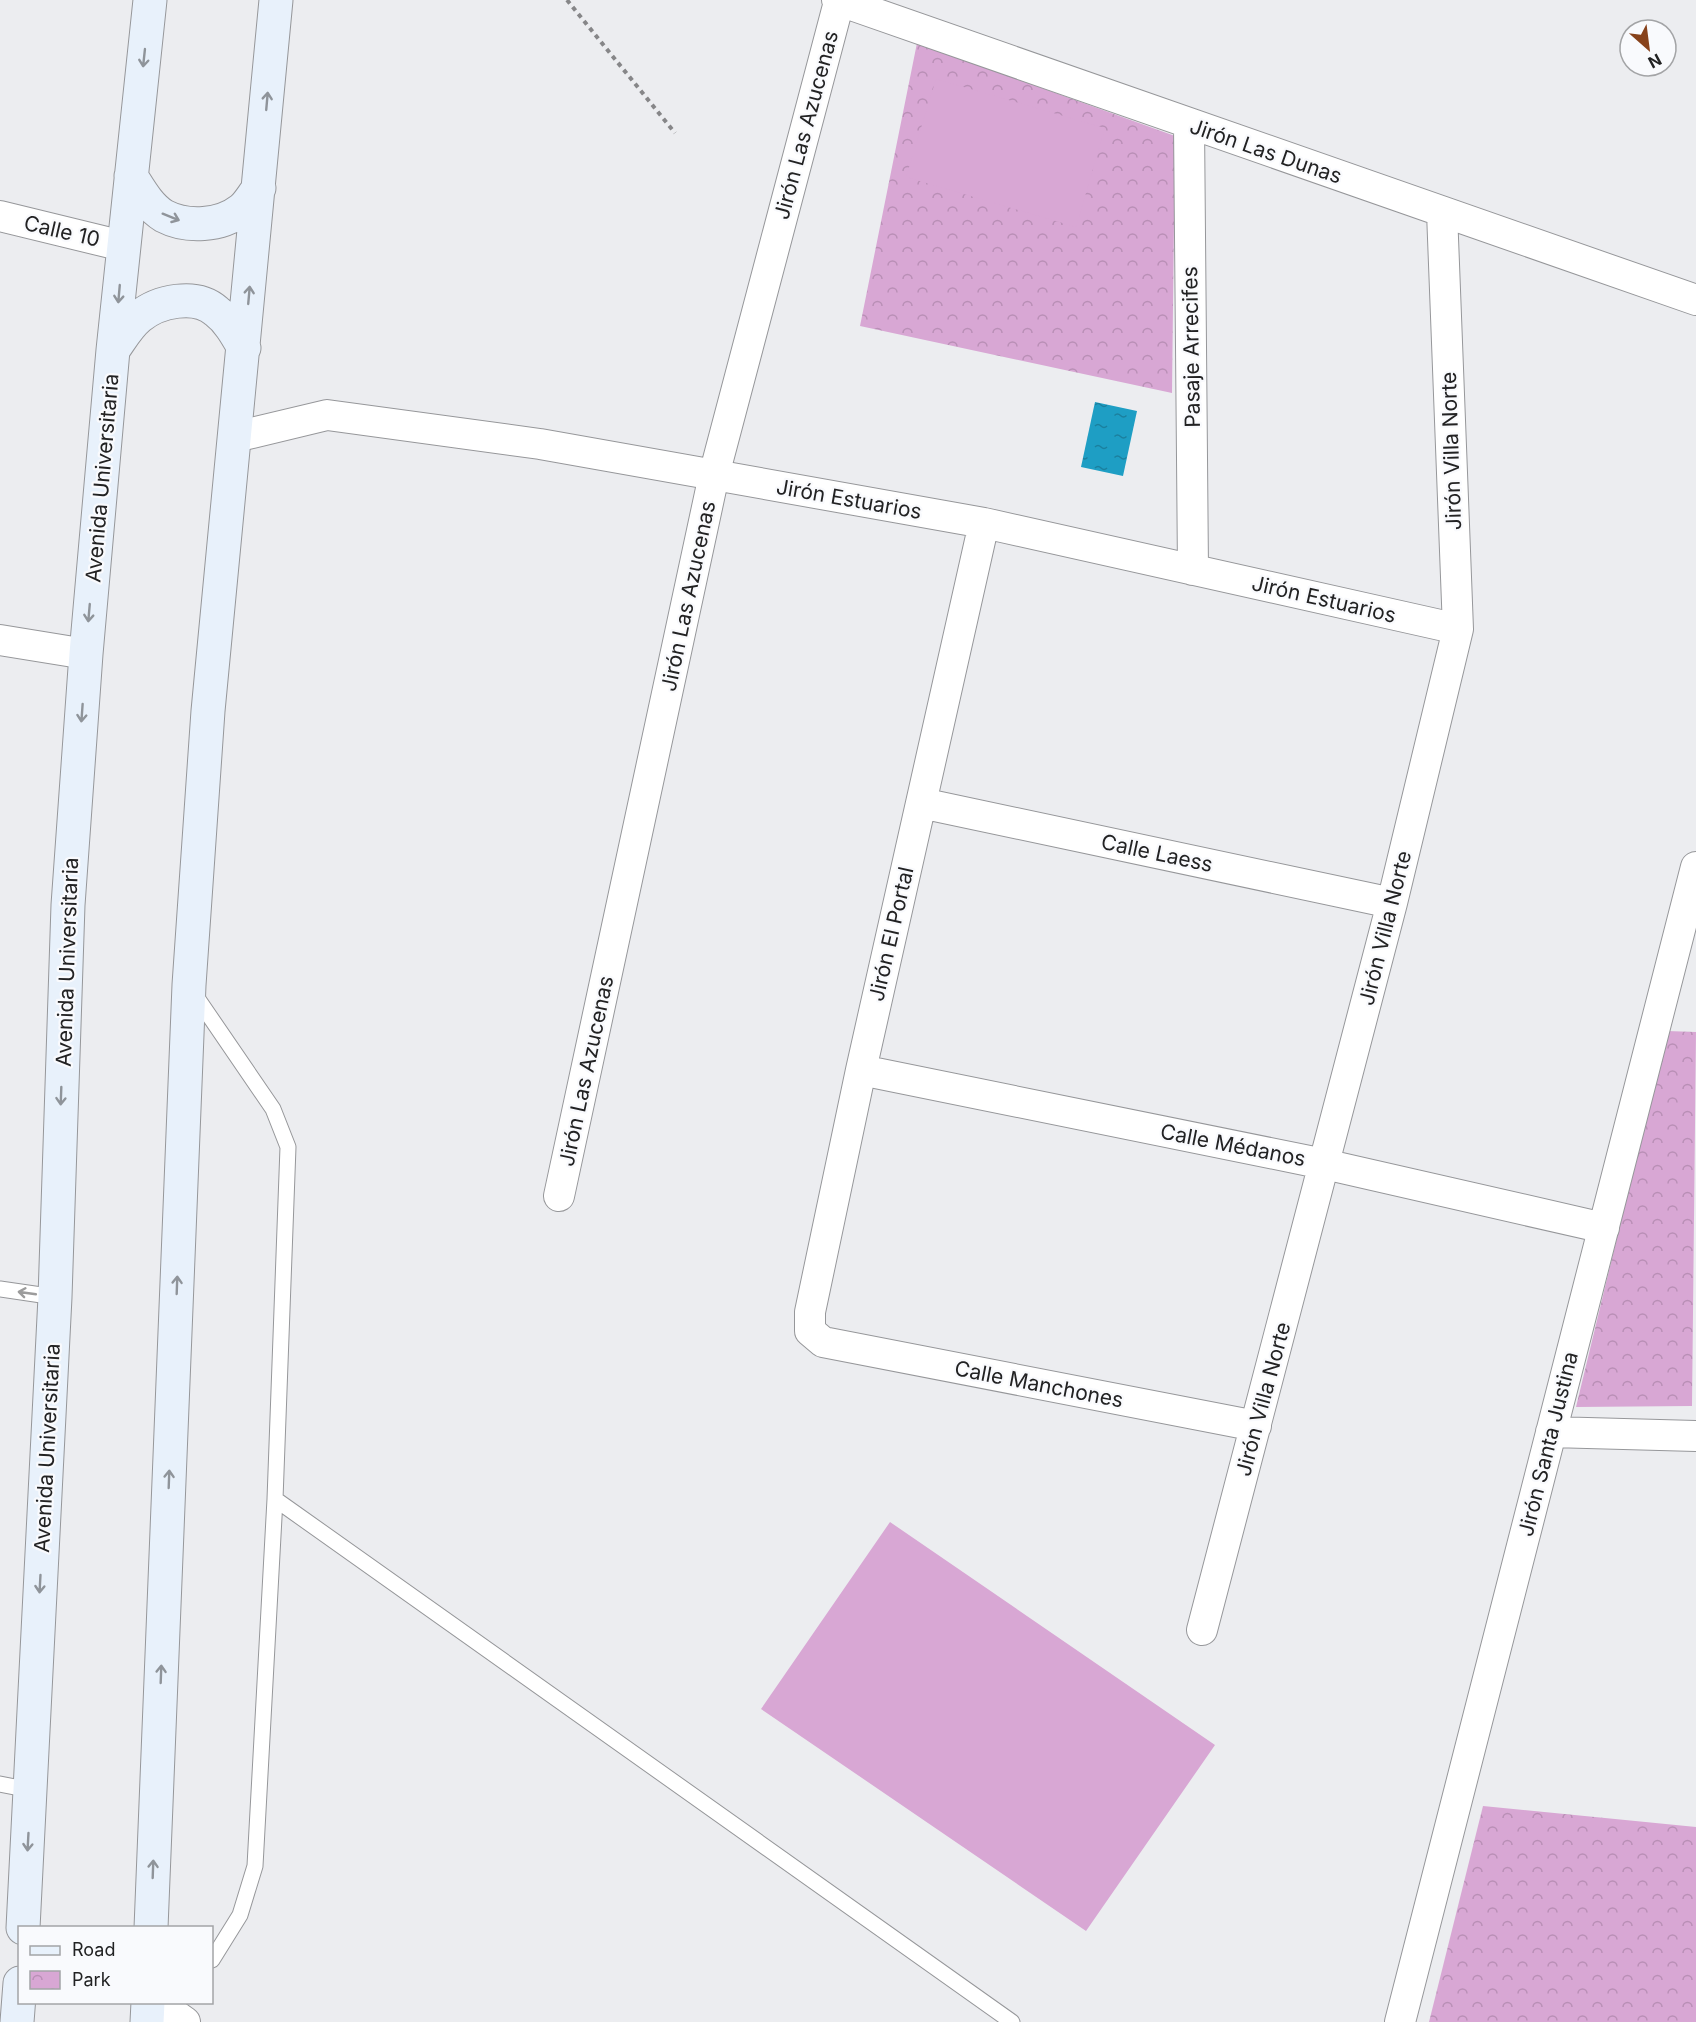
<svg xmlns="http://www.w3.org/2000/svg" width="1696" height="2022" viewBox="0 0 1696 2022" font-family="Inter,sans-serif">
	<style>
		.park { fill: url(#park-crowns) }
		.pitch { fill: #d8a7d4 }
		.water { fill: url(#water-ripples) }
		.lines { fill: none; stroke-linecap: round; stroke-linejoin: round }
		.service-casing { stroke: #96979a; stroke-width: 17 }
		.minor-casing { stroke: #96979a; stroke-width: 32 }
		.secondary-casing { stroke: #96979a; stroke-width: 35 }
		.path { stroke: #868688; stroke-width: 4; stroke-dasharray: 4.5 4.5; stroke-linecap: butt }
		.service { stroke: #fff; stroke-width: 15 }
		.minor { stroke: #fff; stroke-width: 30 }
		.secondary { stroke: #e8f1fb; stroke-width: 33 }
		.oneway { stroke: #8f949a }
		.oneway2 { stroke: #9c9c9c }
		.labels { text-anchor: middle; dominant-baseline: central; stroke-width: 4.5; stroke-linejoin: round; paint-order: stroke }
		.street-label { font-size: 21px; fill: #222223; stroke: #f9fafd }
	</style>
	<defs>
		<pattern id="park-crowns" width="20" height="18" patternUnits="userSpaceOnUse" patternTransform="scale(1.5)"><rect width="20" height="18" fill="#d8a7d4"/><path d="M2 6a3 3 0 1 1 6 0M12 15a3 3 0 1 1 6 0" fill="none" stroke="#b98fb6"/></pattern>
		<pattern id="water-ripples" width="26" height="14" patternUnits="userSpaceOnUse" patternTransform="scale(1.5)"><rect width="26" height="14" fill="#1e9ec4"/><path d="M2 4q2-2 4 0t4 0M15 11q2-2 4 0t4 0" fill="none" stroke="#1a809f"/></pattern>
	</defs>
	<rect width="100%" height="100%" fill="#ecedf0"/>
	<!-- park -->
	<path class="park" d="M917,43L1175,136L1172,393L860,326Z
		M1667,1031L1696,1032L1692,1406L1576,1407Z
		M1483,1806L1696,1827V2022H1429Z"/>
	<!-- pitch -->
	<path class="pitch" d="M936,79L1105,128L1076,227L906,177Z
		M890,1522L1215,1745L1086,1931L761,1709Z"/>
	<!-- water -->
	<path class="water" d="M1095,402L1137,411L1123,476L1081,467Z"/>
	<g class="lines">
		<!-- service casing -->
		<g class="service-casing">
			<path id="service" d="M193,992L273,1109L288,1147L275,1499L255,1866L240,1915L212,1960
				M0,1289L55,1297
				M275,1499L1012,2022
				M0,1784L30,1790"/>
		</g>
		<!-- minor casing -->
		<g class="minor-casing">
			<path id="minor" d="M837,0L1696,300
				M1189,124L1193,570
				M0,216L123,246
				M235,437L327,415L540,444L984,523L1458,629
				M984,523L861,1070L810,1312V1331L823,1342L1256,1426
				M0,640L86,654
				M921,803L1392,903
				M861,1070L1324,1164L1604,1228
				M559,1196L714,475L839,2
				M1551,1432L1696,1436
				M1202,1630L1392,903L1458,629L1442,212
				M157,2002L185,2022
				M1400,2022L1696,867"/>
		</g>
		<!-- secondary casing -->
		<g class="secondary-casing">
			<path id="secondary" d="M131,176C140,190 149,207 164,216C187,228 221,226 241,210C248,205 253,195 259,188
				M113,350C121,339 128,326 139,317C158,301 196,293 216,311C229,321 236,334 244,348
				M23,1928L55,1297L68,905L86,654L113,350L150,0
				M151,1928L189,985L208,711L276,0
				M17,2022L20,1983
				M147,2022L148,2002"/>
		</g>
		<!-- path -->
		<path class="path" d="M567,0L675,133"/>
		<!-- service -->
		<use href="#service" class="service"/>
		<!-- minor -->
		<use href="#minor" class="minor"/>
		<!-- secondary -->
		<use href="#secondary" class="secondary"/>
	</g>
	<!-- one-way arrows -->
	<defs><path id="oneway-shaft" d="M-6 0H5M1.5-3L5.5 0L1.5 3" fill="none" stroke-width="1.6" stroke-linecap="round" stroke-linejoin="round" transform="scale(1.5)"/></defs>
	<g class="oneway">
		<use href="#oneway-shaft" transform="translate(144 58) rotate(96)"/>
		<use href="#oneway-shaft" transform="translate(267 101) rotate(-85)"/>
		<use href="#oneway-shaft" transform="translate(171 217) rotate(22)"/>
		<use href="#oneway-shaft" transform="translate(119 294) rotate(95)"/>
		<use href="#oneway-shaft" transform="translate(249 295) rotate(-85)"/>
		<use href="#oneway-shaft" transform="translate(89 613) rotate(95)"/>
		<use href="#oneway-shaft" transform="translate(82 713) rotate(94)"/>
		<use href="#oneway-shaft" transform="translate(61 1096) rotate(92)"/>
		<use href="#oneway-shaft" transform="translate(177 1285) rotate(-88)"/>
		<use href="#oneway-shaft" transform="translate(169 1479) rotate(-88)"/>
		<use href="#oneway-shaft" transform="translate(40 1584) rotate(93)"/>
		<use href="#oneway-shaft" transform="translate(161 1674) rotate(-88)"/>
		<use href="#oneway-shaft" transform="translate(28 1842) rotate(93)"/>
		<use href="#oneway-shaft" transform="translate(153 1869) rotate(-88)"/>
	</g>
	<use class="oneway2" href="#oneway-shaft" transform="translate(27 1293) rotate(-172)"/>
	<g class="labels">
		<!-- street labels -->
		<g class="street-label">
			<text transform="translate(806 125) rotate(-75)">Jirón Las Azucenas</text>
			<text transform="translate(1266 151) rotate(19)">Jirón Las Dunas</text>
			<text transform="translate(62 231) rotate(13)">Calle 10</text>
			<text transform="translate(1191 347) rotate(-91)">Pasaje Arrecifes</text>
			<text transform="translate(1451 451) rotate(-92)">Jirón Villa Norte</text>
			<text transform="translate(102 478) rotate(-85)">Avenida Universitaria</text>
			<text transform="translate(849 499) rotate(10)">Jirón Estuarios</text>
			<text transform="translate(688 596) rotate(-78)">Jirón Las Azucenas</text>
			<text transform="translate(1324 599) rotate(13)">Jirón Estuarios</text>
			<text transform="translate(1157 853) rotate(12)">Calle Laess</text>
			<text transform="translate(1385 928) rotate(-76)">Jirón Villa Norte</text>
			<text transform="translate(891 934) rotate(-77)">Jirón El Portal</text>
			<text transform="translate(67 962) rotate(-88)">Avenida Universitaria</text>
			<text transform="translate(586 1071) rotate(-78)">Jirón Las Azucenas</text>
			<text transform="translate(1233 1145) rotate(11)">Calle Médanos</text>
			<text transform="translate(1039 1384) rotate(11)">Calle Manchones</text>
			<text transform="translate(1263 1399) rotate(-75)">Jirón Villa Norte</text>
			<text transform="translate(1548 1444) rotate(-76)">Jirón Santa Justina</text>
			<text transform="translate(47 1448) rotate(-87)">Avenida Universitaria</text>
		</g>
	</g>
	<!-- legend -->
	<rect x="18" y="1926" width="195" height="78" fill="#f9fafd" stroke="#a3a4a6" stroke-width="1.5"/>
	<rect x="30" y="1946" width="30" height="9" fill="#e8f1fb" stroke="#a3a4a6" stroke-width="1.5"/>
	<text x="72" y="1956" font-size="18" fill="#222223">Road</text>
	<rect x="30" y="1971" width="30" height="18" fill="url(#park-crowns)" stroke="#a3a4a6" stroke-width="1.5"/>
	<text x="72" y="1986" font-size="18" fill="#222223">Park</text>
	<!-- north arrow -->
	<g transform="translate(1648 48) rotate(152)"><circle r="28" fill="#f9fafd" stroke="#a3a4a6" stroke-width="1.5"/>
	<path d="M0-4.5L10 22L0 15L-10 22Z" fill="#87421b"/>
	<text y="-9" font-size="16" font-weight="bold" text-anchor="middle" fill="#222223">N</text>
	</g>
</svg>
